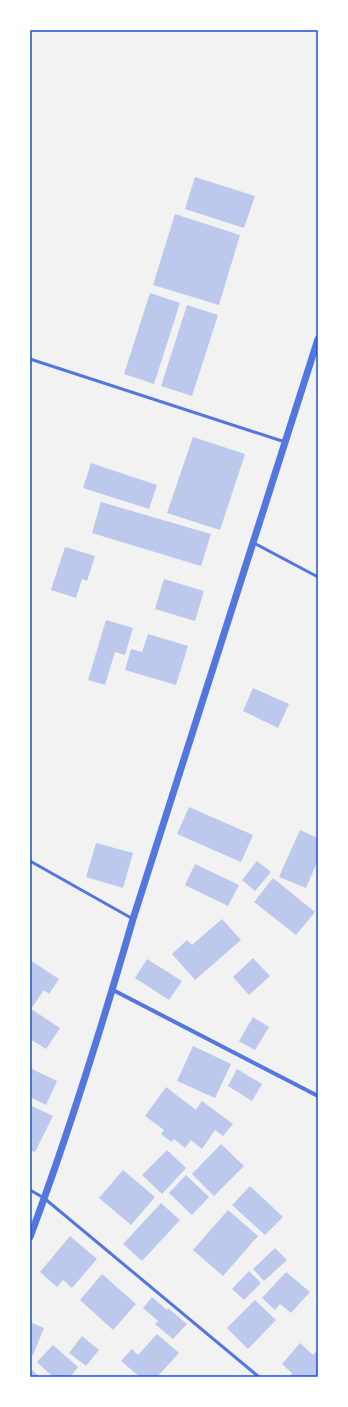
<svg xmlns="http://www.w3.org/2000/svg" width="348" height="1407" viewBox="0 0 348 1407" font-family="'Golos Text',sans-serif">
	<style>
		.building { fill: #bdc9ec }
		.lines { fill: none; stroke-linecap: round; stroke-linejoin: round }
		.service { stroke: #5277de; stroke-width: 3 }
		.minor { stroke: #5277de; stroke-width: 4 }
		.tertiary { stroke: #5277de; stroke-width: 7 }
		.neatline { fill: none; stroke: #1d4ed8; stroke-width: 1.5 }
	</style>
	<rect width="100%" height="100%" fill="#f2f2f2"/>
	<!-- building -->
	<path class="building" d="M195,177L255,196L244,228L185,209Z
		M175,214L240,235L219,305L153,285Z
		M150,293L180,303L154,384L124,374Z
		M187,305L218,315L192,396L161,386Z
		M193,437L245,454L220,530L167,513Z
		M91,463L157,485L149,509L83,488Z
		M101,502L211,534L201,566L92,533Z
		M65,547L95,556L87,581L82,579L76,598L51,590Z
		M164,579L204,591L195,621L155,609Z
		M106,620L133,628L125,655L115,652L105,685L88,680Z
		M148,634L188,646L176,685L125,670L131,649L142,652Z
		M253,688L289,704L278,728L243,711Z
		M189,807L253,835L241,862L177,834Z
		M300,830L318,838V860L306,888L279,877Z
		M96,843L133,853L123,888L86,877Z
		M257,861L271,872L255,891L242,880Z
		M195,864L239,885L228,906L185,885Z
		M273,878L315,912L296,935L254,902Z
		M222,919L241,940L195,980L172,954L187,940L192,945Z
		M253,958L270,976L249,995L233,977Z
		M147,959L182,981L169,1000L135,978Z
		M30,960L59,979L49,994L44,990L31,1009L60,1028L46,1049L30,1039Z
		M253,1017L269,1027L255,1050L239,1041Z
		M193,1046L231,1064L215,1098L177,1081Z
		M30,1068L57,1081L46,1105L30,1097Z
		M237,1069L262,1084L252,1101L228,1086Z
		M166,1087L196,1110L202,1101L233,1124L223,1136L215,1130L202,1149L191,1140L185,1148L174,1139L171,1142L161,1134L164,1130L145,1116Z
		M30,1105L53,1116L35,1152L30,1150Z
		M221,1144L244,1166L214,1196L192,1174Z
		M167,1150L186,1168L162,1194L142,1175Z
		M123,1170L155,1197L131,1225L99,1198Z
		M186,1175L209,1197L192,1215L169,1193Z
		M250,1186L283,1217L265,1235L232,1205Z
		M161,1203L180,1220L142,1261L123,1244Z
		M228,1210L258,1236L223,1276L193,1250Z
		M70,1236L97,1259L72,1288L63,1280L57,1287L40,1272Z
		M275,1248L287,1260L264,1281L253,1269Z
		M249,1271L261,1283L244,1300L232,1289Z
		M286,1272L310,1292L291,1313L280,1304L275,1310L262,1298Z
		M102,1274L136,1304L113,1330L80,1300Z
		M152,1297L167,1310L168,1308L187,1324L173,1339L155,1324L158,1321L143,1308Z
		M255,1300L276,1320L248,1349L227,1328Z
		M30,1322L44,1328L33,1355L30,1354Z
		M157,1334L179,1353L157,1377H140L121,1361L132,1349L138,1355Z
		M82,1336L99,1350L86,1366L69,1353Z
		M300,1343L313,1355L318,1349V1377H290L292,1373L282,1364Z
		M53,1345L78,1367L70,1377H53L37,1362Z
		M30,1368L40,1377H30Z"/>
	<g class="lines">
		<!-- service -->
		<path class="service" d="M30,359L285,442
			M254,543L318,577
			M30,861L133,919
			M30,1190L44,1198L259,1377"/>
		<!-- minor -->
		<path class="minor" d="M113,990L318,1096"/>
		<!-- tertiary -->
		<path class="tertiary" d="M30,1237C69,1133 102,1026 133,919L318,339"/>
	</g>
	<!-- border -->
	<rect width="348" height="1407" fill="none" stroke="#ffffff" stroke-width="62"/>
	<rect x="31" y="31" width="286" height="1345" class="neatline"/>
</svg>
